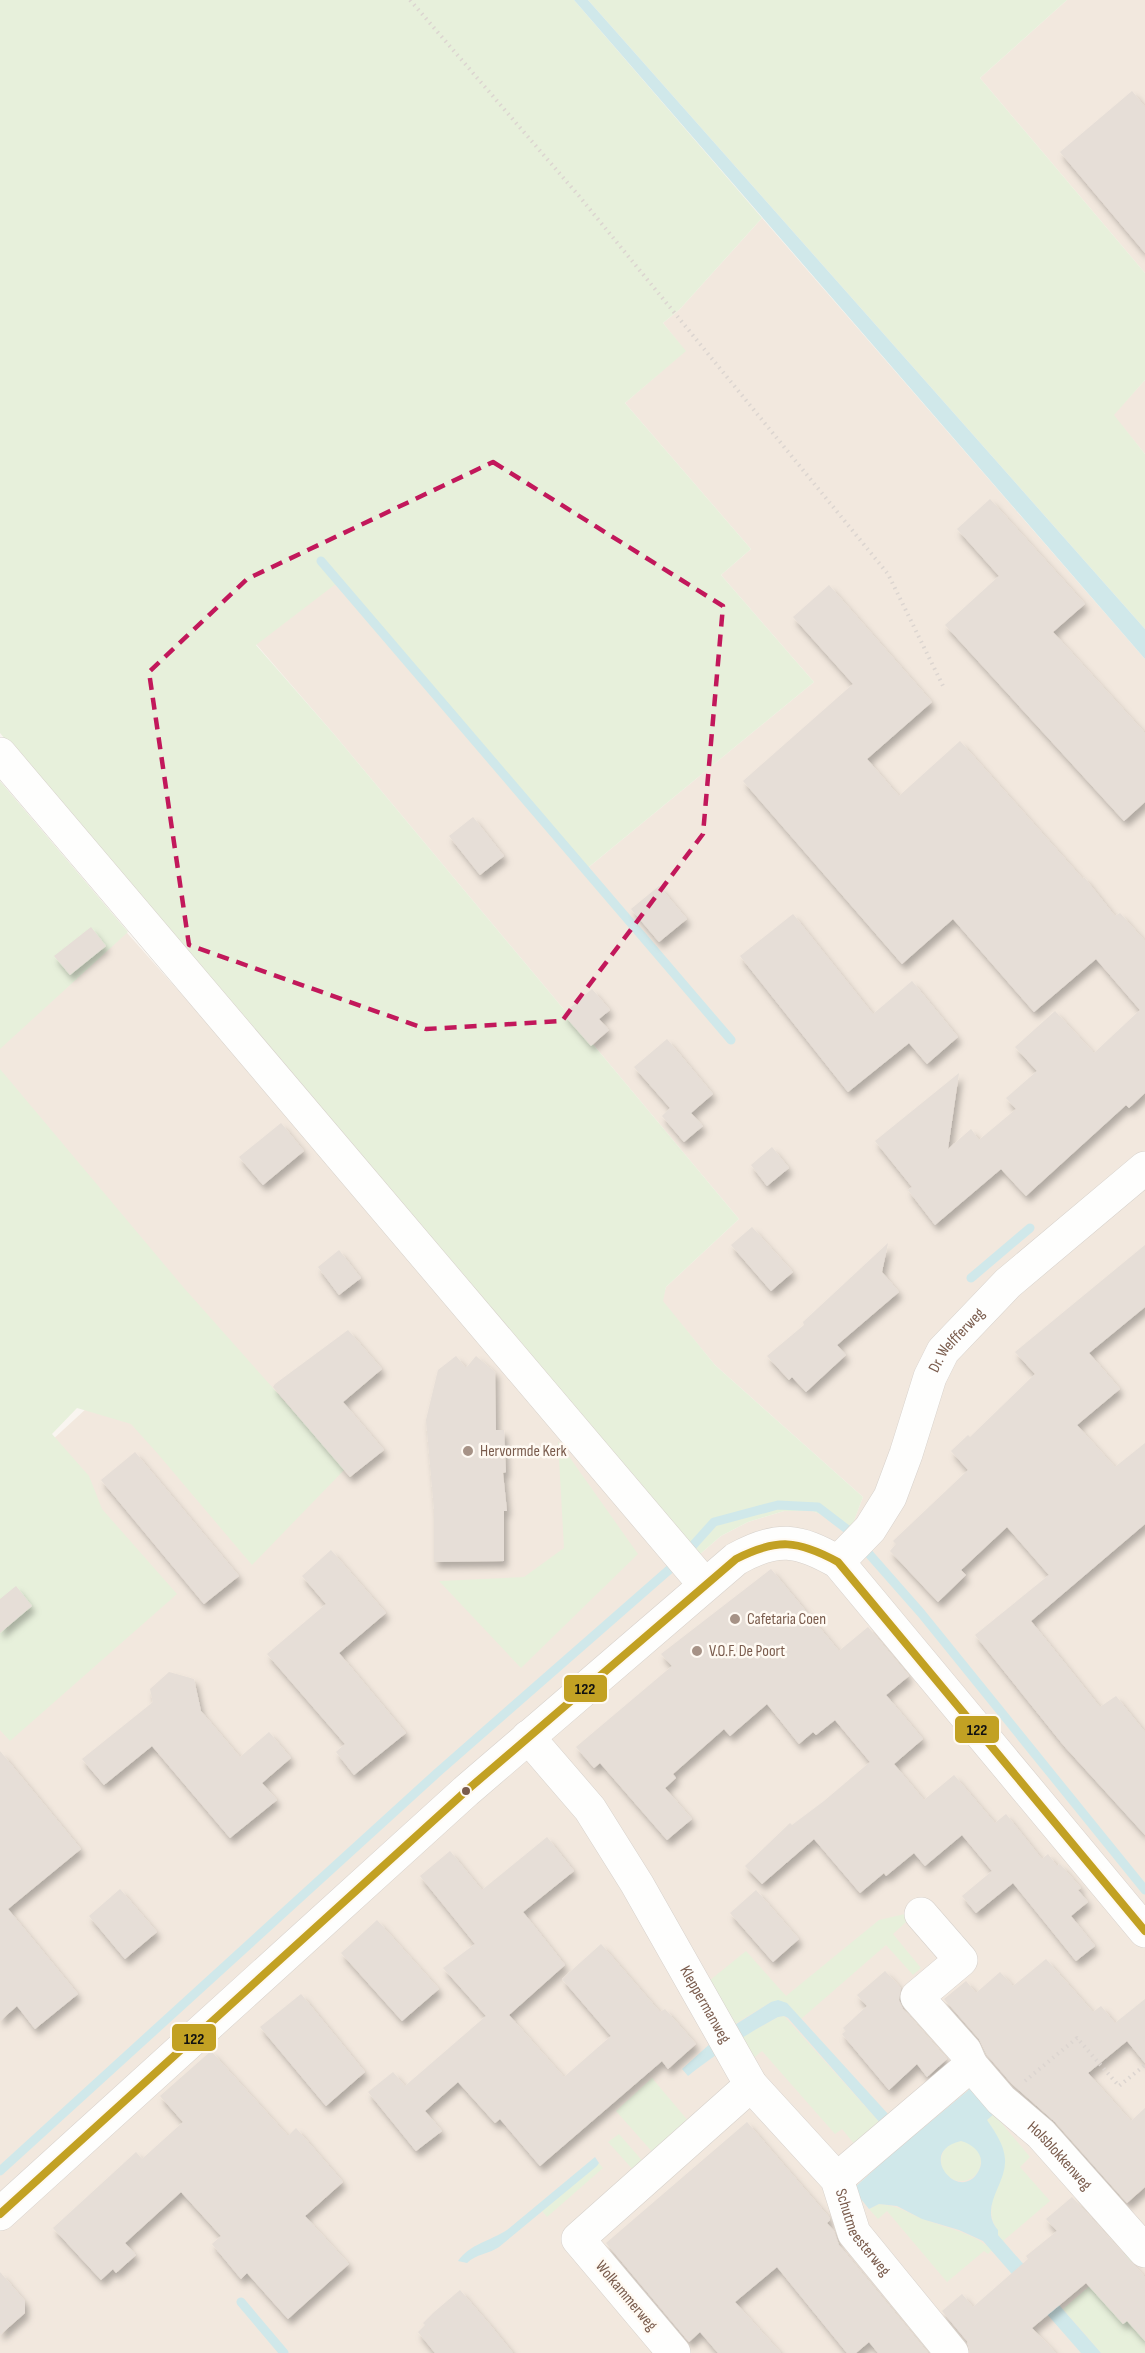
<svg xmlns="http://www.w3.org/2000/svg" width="1145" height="2353" viewBox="0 0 1145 2353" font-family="'Sofia Sans Condensed',sans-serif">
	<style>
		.residential { fill: #f2e8de }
		.green { fill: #e7f0db }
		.water { fill: #d0e8ea; fill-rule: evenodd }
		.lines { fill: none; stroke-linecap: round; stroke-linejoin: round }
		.stream { stroke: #d0e8ea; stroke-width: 9 }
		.building { fill: #e6ded7; filter: url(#shadow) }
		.minor-casing { stroke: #d7d1cb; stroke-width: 34 }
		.path { stroke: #dcd5d0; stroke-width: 4; stroke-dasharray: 1.5 4.5; stroke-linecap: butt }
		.minor { stroke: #fefefd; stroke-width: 33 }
		.bus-1-casing { stroke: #fffaf3; stroke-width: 12 }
		.bus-1 { stroke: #c2a123; stroke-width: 8 }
		.marked { fill: none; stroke: #c2185b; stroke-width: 4.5; stroke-dasharray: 12 8; stroke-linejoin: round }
		.poi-dot { fill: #a69286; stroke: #fffaf3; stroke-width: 2 }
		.bus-dot { fill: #7a5c4d; stroke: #fffaf3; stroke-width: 2 }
		.labels { text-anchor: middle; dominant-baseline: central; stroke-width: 5; stroke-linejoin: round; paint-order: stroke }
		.street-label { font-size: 16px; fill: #7a5c4d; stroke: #fffaf3 }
		.poi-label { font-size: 16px; fill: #7a5c4d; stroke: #fffaf3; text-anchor: start }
		.line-badge { stroke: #fffaf3; stroke-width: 2 }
		.pale-badge-label { font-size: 16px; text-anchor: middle; font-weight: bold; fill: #111 }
	</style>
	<defs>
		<filter id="shadow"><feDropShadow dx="3.5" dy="6" stdDeviation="3" flood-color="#0004"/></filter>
	</defs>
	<rect width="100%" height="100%" fill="#f9f5f0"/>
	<!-- residential -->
	<path class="residential" d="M1067,0H1145V273L980,78Z
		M762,218L1145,659V2353H0V1488L188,1315L0,1104V790L642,1512L699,1555L721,1536L748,1522L784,1511H812L852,1525L863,1497L715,1365L662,1301L666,1287L739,1219L333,733L256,644L337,582L584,871L814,682L721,575L751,549L625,403L685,351L663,323L680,309Z
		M1145,380V454L1113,415Z"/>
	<!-- green -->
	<path class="green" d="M0,0H574L762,218L680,309L663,323L686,351L625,403L751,549L721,575L814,682L584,871L337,583L256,645L333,733L739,1219L666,1287L663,1301L715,1365L863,1497L852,1526L812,1511H784L748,1522L721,1536L699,1555L0,733Z
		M588,0H1067L980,78L1145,273V380L1114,415L1145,454V629Z
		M0,781L128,932L0,1049Z
		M0,1069L184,1288L345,1469L252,1565L158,1454L131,1424L77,1408L52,1434L89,1476L102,1509L177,1594L10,1741L0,1730Z
		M558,1441L638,1554L521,1668L439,1581L524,1577L564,1548Z
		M918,1911L893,1934L921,1968L913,1975L886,1945L801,2019L787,2003L771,2002L730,2027L709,1981L746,1951L786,1996L879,1920Z
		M784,2016L881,2124L856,2146L842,2129L835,2134L762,2051L750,2061L737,2040L778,2017Z
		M652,2078L690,2123L655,2155L616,2111Z
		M994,2114L1030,2157L1020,2167L1050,2201L1003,2241L998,2235V2230C982,2211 999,2182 1005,2161L987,2120Z
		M619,2134L645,2164L635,2172L608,2142Z
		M941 2161a20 20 0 1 1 40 0a20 20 0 1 1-40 0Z
		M599,2163L603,2168L547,2217L542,2211Z
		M879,2204C900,2206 905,2212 923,2219C948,2229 972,2232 992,2250L988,2254L984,2251L947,2282L887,2211L878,2219L869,2209Z
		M1129,2252L1135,2258L1117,2274L1145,2307V2353H1101L1063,2309Z"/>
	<!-- water -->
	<path class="water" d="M574,0H588L1145,629V659Z
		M778,2000L787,2003L899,2126L911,2128L917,2133L971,2088L994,2114L987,2120C995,2132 1004,2144 1005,2159C1007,2184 978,2207 998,2230V2235L1101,2353H1081L983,2241L959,2230L922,2219L897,2206L879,2204L869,2209L853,2189L896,2150L881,2124L788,2018L784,2016L778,2017C745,2035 717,2053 688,2076L682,2069L722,2033L771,2002ZM961,2141C975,2145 987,2157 978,2172C959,2204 915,2151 961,2141Z
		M595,2157L599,2163L597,2166L499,2247C489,2254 476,2254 467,2263L458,2261C470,2244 490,2241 507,2230Z"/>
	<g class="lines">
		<!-- stream -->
		<path class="stream" d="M321,561L731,1040
			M971,1278L1030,1228
			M0,2171L437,1773L678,1562L714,1522L778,1505L818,1507L848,1530L921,1613L1145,1890
			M241,2302L284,2353"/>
	</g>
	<!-- building -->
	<path class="building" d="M1132,91L1145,107V253L1060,152Z
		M990,499L1085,604L1053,632L1145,733V802L1124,821L945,625L999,576L957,529Z
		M829,585L932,702L867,759L899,796L960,741L1083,879L1084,877L1115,916L1120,913L1145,941V1093L1129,1108L1126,1105L1026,1196L1001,1169L935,1225L908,1190L912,1187L875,1141L959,1073L948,1149L971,1129L979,1140L1016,1109L1006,1098L1037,1071L1015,1047L1055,1011L1094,1053L1140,1010L1096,959L1034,1012L953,919L902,964L743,781L853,684L793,617Z
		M473,817L504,856L480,875L449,836Z
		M659,886L687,919L659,942L631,909Z
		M793,914L873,1014L912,981L958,1037L927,1064L909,1043L848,1092L740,956Z
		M91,927L106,946L70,975L54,956Z
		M592,989L610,1010L599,1019L609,1030L591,1046L563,1014Z
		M667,1039L713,1094L691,1113L703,1126L684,1142L662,1116L670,1108L634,1067Z
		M281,1123L304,1151L263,1185L239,1157Z
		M772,1147L789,1168L767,1186L751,1165Z
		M752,1227L793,1272L771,1291L731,1245Z
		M888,1243L882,1272L899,1292L837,1345L846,1355L806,1392L792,1377L789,1380L767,1356L804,1325L803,1322Z
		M1145,1245V1307L1089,1353L1120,1389L1077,1425L1115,1467L1145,1443V1524L1031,1621L1100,1707L1116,1696L1145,1732V1835L1064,1746L975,1635L1049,1575L1007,1527L961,1570L966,1575L938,1602L890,1551L896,1544L893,1541L968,1470L951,1451L968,1435L970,1437L1035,1374L1015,1352Z
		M339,1250L361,1278L339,1295L318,1267Z
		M348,1330L382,1369L343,1402L384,1450L350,1477L273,1387L275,1384Z
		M456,1356L466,1368L476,1356L495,1372L496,1430H504L506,1472L503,1473L507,1511H504V1561L434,1562V1509L426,1420L438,1370Z
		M135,1452L239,1576L204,1604L101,1480Z
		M331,1550L386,1613L339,1653L406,1733L354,1775L336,1752L345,1744L267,1654L326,1604L302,1576Z
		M771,1569L839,1651L868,1627L909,1676L886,1695L923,1739L894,1764L924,1800L954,1775L995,1823L1006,1814L1042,1859L1048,1854L1057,1866L1060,1864L1081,1888L1078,1890L1088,1902L1071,1916L1095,1946L1076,1961L1013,1883L976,1913L962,1896L992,1871L962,1835L925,1866L914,1853L886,1876L884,1873L860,1893L814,1839L762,1884L745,1866L790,1823L792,1825L824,1801L870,1762L835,1720L816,1735L813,1732L799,1744L767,1704L730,1736L724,1729L673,1774L676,1778L665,1788L692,1819L667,1840L600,1763L594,1768L576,1747L672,1666L661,1654Z
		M16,1586L32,1606L0,1633V1599Z
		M169,1672L194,1679L201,1711L240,1757L269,1732L291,1758L262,1783L277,1800L230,1838L152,1746L104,1785L82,1759L153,1702L150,1689Z
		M0,1751L81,1849L8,1909L78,1994L35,2029L17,2006L0,2021Z
		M547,1837L574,1871L523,1912L565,1965L509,2015L564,2077L611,2036L562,1979L601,1944L660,2012L665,2009L696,2044L668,2069L662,2061L540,2166L500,2119L495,2123L458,2082L425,2111L442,2131L416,2151L368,2092L393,2072L405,2086L486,2016L443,1968L475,1944L420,1876L450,1851L482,1890Z
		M120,1889L157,1932L125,1959L89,1916Z
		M756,1890L799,1939L773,1962L730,1913Z
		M377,1920L439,1989L402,2021L341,1953Z
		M1046,1959L1093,2012L1101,2006L1115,2023L1145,1999V2063L1127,2041L1088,2073L1131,2121L1145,2108V2187L1127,2203L1055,2122L1012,2084L987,2055L979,2039L944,1999L966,1981L976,1993L1000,1972L1013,1986Z
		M885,1971L901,1988L899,2000L903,2009L947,2059L927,2077L917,2064L889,2090L842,2034L846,2031L843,2028L867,2006L857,1995Z
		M301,1994L365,2072L326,2106L260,2027Z
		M211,2051L288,2136L296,2128L343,2182L305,2216L349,2264L288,2319L247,2273L241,2279L212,2244L221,2236L181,2192L125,2243L136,2255L116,2273L113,2269L101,2280L53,2228L136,2152L142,2159L183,2122L160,2096Z
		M747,2122L829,2217L830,2220L827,2223L834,2231L839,2245L928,2353H878L869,2342L856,2353H847L777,2267L735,2302L781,2353H718L700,2332L689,2342L606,2243Z
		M1072,2197L1145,2277V2341L1127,2321L1123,2324L1086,2283L1032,2328L1056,2353H970L967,2341L942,2311L962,2294L973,2307L1028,2259L1026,2256L1057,2231L1046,2219Z
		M0,2272L25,2301V2313L0,2335Z
		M460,2290L491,2326L513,2353H435L418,2332L425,2325L423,2323L433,2313Z"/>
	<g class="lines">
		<!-- minor casing -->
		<g class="minor-casing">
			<g id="minor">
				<path d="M0,754L705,1585"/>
				<path id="s1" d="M838,1562L870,1529L890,1497L906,1454L930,1377L943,1351L1008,1283L1145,1168"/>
				<path id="s2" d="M528,1737L590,1809L637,1884L751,2085L837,2179L854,2233L952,2353"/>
				<path d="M921,1914L961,1960L917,1997L965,2051L971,2065"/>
				<path id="s3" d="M837,2179L971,2065L1001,2100L1041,2134L1145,2251"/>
				<path d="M0,2214L466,1791L736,1559C777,1536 798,1539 838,1562L1145,1931"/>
				<path d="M674,2353L578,2239L751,2085"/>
			</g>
		</g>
		<!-- path -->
		<path class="path" d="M410,0L579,196L888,574L944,688
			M1025,2081L1077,2038L1119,2086L1145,2065"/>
		<!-- minor -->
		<use href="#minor" class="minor"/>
		<!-- bus-1 casing -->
		<g class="bus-1-casing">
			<path id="bus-1" d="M0,2214L466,1791L736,1559C777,1538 798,1540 838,1562L1145,1931"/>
		</g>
		<!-- bus-1 -->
		<use href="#bus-1" class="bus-1"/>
	</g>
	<!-- marked area -->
	<path class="marked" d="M493,462L723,606L703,834L562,1021L426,1029L189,945L149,672L247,579Z"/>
	<!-- markers -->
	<g class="poi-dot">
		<circle cx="468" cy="1451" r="6"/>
		<circle cx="735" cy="1619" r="6"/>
		<circle cx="697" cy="1651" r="6"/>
	</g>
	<circle class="bus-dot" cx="466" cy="1791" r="5"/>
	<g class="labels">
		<!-- street labels -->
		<g class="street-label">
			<text stroke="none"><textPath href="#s1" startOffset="256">Dr. Welfferweg</textPath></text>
			<text stroke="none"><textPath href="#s2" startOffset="322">Kleppermanweg</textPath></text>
			<text stroke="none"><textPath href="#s3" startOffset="303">Holsblokkenweg</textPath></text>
			<text stroke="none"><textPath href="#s2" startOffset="602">Schutmeesterweg</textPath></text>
			<text transform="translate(626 2296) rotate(50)">Wolkammerweg</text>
		</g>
		<!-- poi labels -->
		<g class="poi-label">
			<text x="480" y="1451">Hervormde Kerk</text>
			<text x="747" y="1619">Cafetaria Coen</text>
			<text x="709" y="1651">V.O.F. De Poort</text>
		</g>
	</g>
	<g class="line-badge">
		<rect x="563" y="1674" width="45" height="29" rx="6" fill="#c2a123"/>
		<rect x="954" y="1715" width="46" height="29" rx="6" fill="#c2a123"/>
		<rect x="171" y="2023" width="46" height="29" rx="6" fill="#c2a123"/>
	</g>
	<g class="pale-badge-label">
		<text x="585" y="1694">122</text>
		<text x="977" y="1735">122</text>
		<text x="194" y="2044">122</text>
	</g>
</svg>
